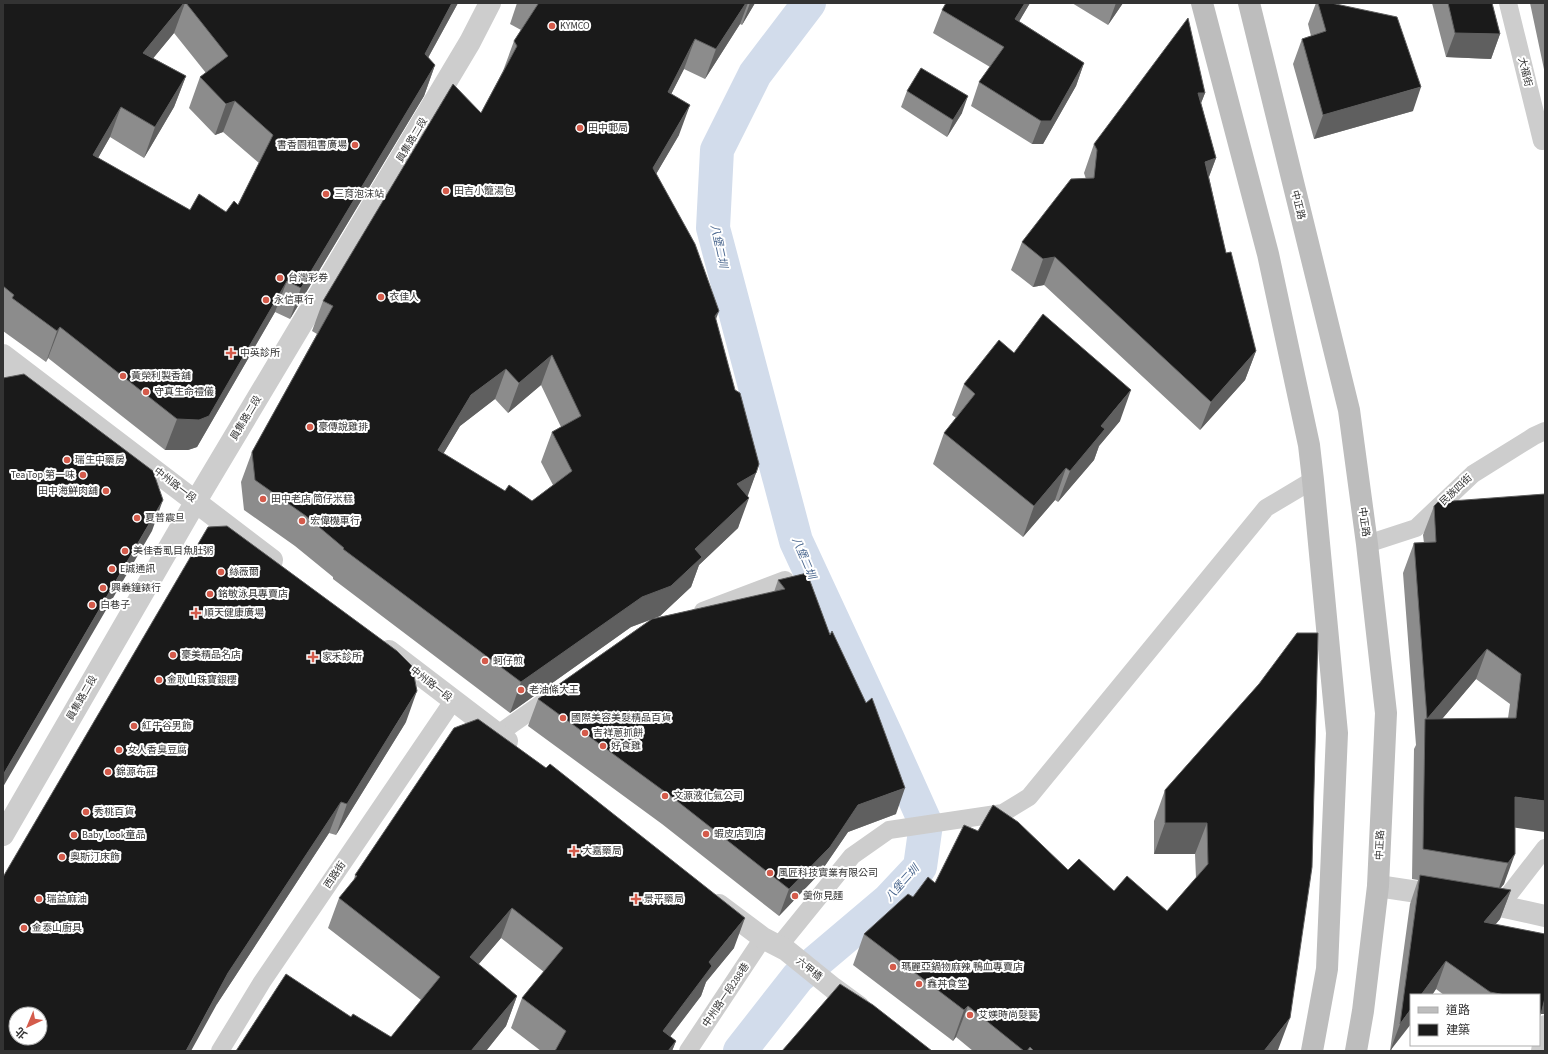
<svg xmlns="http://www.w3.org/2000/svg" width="1548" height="1054" viewBox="0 0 1548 1054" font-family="'Source Sans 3','Noto Sans TC',sans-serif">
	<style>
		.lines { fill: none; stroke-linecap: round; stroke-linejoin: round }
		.canal { stroke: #d2dceb; stroke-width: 34 }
		.service { stroke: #cdcdcd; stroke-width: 18 }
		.minor { stroke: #cdcdcd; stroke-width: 22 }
		.secondary { stroke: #bdbdbd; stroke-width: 22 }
		.wall { fill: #8c8c8c; fill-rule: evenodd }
		.shaded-wall { fill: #5f5f5f }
		.building { fill: #1a1a1a; stroke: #5f5f5f; fill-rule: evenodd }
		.poi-dot { fill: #d45b4b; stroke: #fff; stroke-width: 1.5 }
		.labels { text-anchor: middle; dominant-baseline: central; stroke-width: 4; stroke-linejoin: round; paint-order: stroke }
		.poi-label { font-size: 10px; fill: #333; stroke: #fff; text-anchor: start }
		.street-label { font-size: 10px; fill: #333; stroke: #fff }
		.water-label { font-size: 11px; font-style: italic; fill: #48658d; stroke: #fff }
	</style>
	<rect width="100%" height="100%" fill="#fff"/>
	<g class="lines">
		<!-- canal -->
		<path class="canal" d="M740,1051L798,977L889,900L920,867L926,824L886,735L796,541L713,228L717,150L755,74L809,3"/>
		<!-- service -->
		<path class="service" d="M1508,3L1542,141
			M3,379L13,362
			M1367,544L1416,528L1473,474L1534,436L1545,431
			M703,611L785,580
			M498,734L555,694
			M1500,906L1545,848
			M779,946L852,856L889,830L1003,813L1029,797L1266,508L1313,480
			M220,1051L262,982L453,701
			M688,1051L763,938
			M1540,1051L1545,1024"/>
		<!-- minor -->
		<path class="minor" d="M3,355L272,560
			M389,651L507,741
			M3,835L196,501L470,42L490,3
			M1378,886L1444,896
			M1476,902L1500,906L1545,916
			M719,905L763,938L786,950L833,988L859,1007"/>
		<!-- secondary -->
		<path class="secondary" d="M1202,3L1268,254L1309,445L1313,480L1337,733L1327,969L1312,1051
			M1249,3L1349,410L1367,544L1386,713L1378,886L1363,1011L1356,1051"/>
	</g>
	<!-- wall -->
	<path class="wall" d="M3,3H458L428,58L435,65L424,96L290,319L275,312L197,447L188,450H165L48,358L46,362L3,331ZM174,33L206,73L200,77L189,108L215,135L223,132L259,163L238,205L226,212L190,210L98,158L110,137L144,158L174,107L186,76L153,58Z
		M517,3H755L742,25L740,24L705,79L684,69L671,94L679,135L656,174L716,320L756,473L747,496L738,528L699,565L691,587L660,616L655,618L774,592L778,580L807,573L896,814L848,832L820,873L779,916L662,824L528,726L538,699L650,620L631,627L510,713L333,579V577L295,546L244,510L241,482L252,452L317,334L312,331L323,301L481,113L503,71L514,41L521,30L510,24ZM541,385L561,427L552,432L541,462L553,485L532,501L505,491L443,454L460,426L495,399L508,413Z
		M1030,3L1019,21L1084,63L1076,86L1043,144H1032L971,106L979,82L990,67L933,33L942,10Z
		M1072,3H1123L1108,25Z
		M1316,3H1331L1413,111L1314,139L1293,64L1302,39L1311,36L1308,24Z
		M1432,3H1492L1500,34L1491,59L1446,57Z
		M1530,3H1545V74Z
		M907,91L962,113L947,137L901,107Z
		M1205,93L1201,103L1216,158L1209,177L1226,253L1256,351L1245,380L1200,430L1044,285L1033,287L1011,270L1022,242L1086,179L1084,173L1094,144Z
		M1014,353L1120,421L1099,446L1094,460L1058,502L1055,500L1023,537L933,464L944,433L956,418L952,415L964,384Z
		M1545,494L1515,828L1504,884L1500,888L1511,890L1500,919L1495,925L1545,934V1014H1541L1539,1020V995H1444L1436,989L1432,995H1411L1391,1051H1390L1410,904L1418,880L1412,879L1414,749L1416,745L1403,573L1414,543H1424L1423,535L1434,506ZM1476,679L1510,704L1508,718L1442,719Z
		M1259,684L1278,1050L1277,1051H973L956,1037L953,1041L853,965L864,934L913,897L935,883L978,831L1114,891L1167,911L1196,878L1195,854H1154V821L1165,790Z
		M406,722L336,835L329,833L217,1004L3,1051Z
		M355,875L734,948L706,982L701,996L670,1037L676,1041L672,1051H541L511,1028L522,998L544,972L501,938L478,965L517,996L506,1026L486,1051H236L351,1017L391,1037L421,1000L328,928L339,898L354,880Z"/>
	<!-- shaded-wall -->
	<path class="shaded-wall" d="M184,3H185L174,33L132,84L143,53Z
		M452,3H458L413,85L425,54Z
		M746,3H748L740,24L705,79L716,49Z
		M750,3H755L742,25Z
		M1025,3H1030L1007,42L1015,19Z
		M1116,3H1123L1108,25Z
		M1455,33L1500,34L1491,59L1446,57Z
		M695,39L684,69L657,122L668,92Z
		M1084,63L1076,86L1043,144H1032L1041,121Z
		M435,65L424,96L290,319L301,288Z
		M186,76L174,107L144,158L155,127Z
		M1421,87L1413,111L1314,139L1323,115Z
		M1198,93H1205L1194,121Z
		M968,96L962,113L947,137L953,120Z
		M235,101L223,132L215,135L226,104Z
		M690,105L679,135L642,198L653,168Z
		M121,107L110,137L82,186L93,155Z
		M1216,158L1205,187V162Z
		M1055,257L1044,285L1033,287L1043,259Z
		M287,281L275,312L197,447L188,450H165L177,419Z
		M719,311L708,341L715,316Z
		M60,327L48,358L46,362L57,331Z
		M1256,351L1245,380L1200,430L1211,402Z
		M552,355L541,385L508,413L519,383Z
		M506,369L495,399L460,426L427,481L438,450L471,395Z
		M1131,390L1120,421L1099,446L1094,460L1058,502L1070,471L1101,426Z
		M1066,468L1055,500L1023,537L1034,506Z
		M756,473L746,501L749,498L738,528L699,565L691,587L660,616L631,627L510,713L521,682L695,549L737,484Z
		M163,500L152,531L3,787V775Z
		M1487,649L1476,679L1425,739L1427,719Z
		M417,691L406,722L336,835L347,804Z
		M905,788L896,814L848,832L820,873L779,916L789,889L858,805Z
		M1515,797L1545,801V832L1504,826Z
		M341,802L329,833L217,1004L191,1051H186L228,973Z
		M1165,823H1207L1195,854H1154Z
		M1515,854L1504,884L1497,893L1508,863Z
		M1511,890L1500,919L1473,951L1484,922Z
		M512,908L501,938L459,987L470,957Z
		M745,918L734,948L706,982L701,996L659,1051L663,1031L709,962Z
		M1446,961L1436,989L1432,995H1421Z
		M1545,995V1014H1541Z
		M517,996L506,1026L486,1051H471Z
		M968,1006L956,1037L953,1041L964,1010Z
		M1411,1009V1024L1390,1051L1400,1024Z
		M1290,1018L1278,1050L1277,1051H1264Z
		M676,1041L672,1051H668Z"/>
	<!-- building -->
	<path class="building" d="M3,3H184L143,53L186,76L155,127L121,107L93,155L190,210L199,194L226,212L234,201L238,205L273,135L235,101L226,104L200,77L228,56L186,3H452L425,54L435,65L301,288L287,281L209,416L199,420L177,419L60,327L57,331L12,298L14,295L3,286Z
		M536,3H746L716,49L695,39L668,92L690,105L653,168L695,244L719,311L715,316L735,390L740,393L759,464L756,473L737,484L749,498L695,549L702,557L671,586L642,597L521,682L343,549L344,548L306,516L255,480L252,452L333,306L323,301L453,84L481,113L517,46L514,41L538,4ZM552,355L581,416L552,432L572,471L532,501L509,485L505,491L438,450L471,395L506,369L519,383Z
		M946,3H1025L1015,19L1084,63L1051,121H1041L979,82L1004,47L942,10Z
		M1318,3H1331L1397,17L1421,87L1323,115L1302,39L1326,31Z
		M1448,3H1492L1500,34L1455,33Z
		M1188,18L1205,93H1198L1216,158L1205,162L1226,253L1231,252L1256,351L1211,402L1055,257L1043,259L1022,242L1071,179L1094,178L1097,150L1094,144Z
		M921,68L968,96L953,120L907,91Z
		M1043,314L1131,390L1101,426L1105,429L1070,471L1066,468L1034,506L944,433L975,394L964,384L999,340L1014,353Z
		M24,374L153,471L163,500L3,775V378Z
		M1545,494V801L1515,797V854L1508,863L1423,849L1425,719H1427L1414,543L1436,542L1434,506L1438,502ZM1487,649L1521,674L1516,718L1427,719Z
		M227,526L397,651L412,666L417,691L347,804L341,802L228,973L186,1051H3V877L208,527ZM16,1014H40V1038H16Z
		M807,573L830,635L832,631L866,703L872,698L905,788L858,805L830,847L789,889L672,797L538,699L652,619L785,589L778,580Z
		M1297,633H1318L1312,867L1290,1018L1264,1051H1034L1030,1047L1027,1051H1024L968,1006L964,1010L864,934L908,894L913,897L928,877L935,883L964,825L978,831L993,805L1018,822L1068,870L1079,859L1114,891L1127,876L1167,911L1208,864L1207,823H1165V790L1259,684Z
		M478,719L546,768L550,764L745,918L709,962L712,966L663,1031L676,1041L668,1051H555L566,1031L522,998L563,948L512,908L470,957L517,996L471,1051H236L286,974L351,1017L353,1014L391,1037L440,977L339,898L357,876L355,875L454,728Z
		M1420,875L1511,890L1484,922L1545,934V998L1541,1014L1539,1013V995H1505L1490,992L1446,961L1421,995H1411V1009L1400,1024Z
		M840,984L873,1005L932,1051H782Z"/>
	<!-- markers -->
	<g class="poi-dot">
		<circle cx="552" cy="26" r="4"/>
		<circle cx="580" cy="128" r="4"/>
		<circle cx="355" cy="145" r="4"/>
		<circle cx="446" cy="191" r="4"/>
		<circle cx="326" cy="194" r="4"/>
		<circle cx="280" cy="278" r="4"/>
		<circle cx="381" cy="297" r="4"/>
		<circle cx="266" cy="300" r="4"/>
		<path d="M229 347h4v4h4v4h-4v4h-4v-4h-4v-4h4z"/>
		<circle cx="123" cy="376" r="4"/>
		<circle cx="146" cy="392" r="4"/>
		<circle cx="310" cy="427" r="4"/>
		<circle cx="67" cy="460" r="4"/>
		<circle cx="83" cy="475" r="4"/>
		<circle cx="106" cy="491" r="4"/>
		<circle cx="263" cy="499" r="4"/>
		<circle cx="137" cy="518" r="4"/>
		<circle cx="302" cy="521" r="4"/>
		<circle cx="125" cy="551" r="4"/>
		<circle cx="112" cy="569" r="4"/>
		<circle cx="221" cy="572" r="4"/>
		<circle cx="103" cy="588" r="4"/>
		<circle cx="210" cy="594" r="4"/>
		<circle cx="92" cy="605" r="4"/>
		<path d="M194 607h4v4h4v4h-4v4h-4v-4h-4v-4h4z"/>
		<circle cx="173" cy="655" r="4"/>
		<path d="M311 651h4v4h4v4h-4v4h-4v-4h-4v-4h4z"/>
		<circle cx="485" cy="661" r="4"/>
		<circle cx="159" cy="680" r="4"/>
		<circle cx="521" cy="690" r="4"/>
		<circle cx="563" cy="718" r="4"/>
		<circle cx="134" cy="726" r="4"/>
		<circle cx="585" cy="733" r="4"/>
		<circle cx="603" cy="746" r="4"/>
		<circle cx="119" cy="750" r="4"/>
		<circle cx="108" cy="772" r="4"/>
		<circle cx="665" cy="796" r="4"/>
		<circle cx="86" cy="812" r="4"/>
		<circle cx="706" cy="834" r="4"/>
		<circle cx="74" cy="835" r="4"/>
		<path d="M572 845h4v4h4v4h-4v4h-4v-4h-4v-4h4z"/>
		<circle cx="62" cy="857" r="4"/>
		<circle cx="770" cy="873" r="4"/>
		<circle cx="795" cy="896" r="4"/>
		<circle cx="39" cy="899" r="4"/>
		<path d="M634 893h4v4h4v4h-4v4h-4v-4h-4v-4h4z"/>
		<circle cx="24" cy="928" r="4"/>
		<circle cx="893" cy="967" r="4"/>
		<circle cx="919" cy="984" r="4"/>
		<circle cx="970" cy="1015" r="4"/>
	</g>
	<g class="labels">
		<!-- poi labels -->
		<g class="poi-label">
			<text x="560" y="26">KYMCO</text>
			<text x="588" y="128">田中郵局</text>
			<text x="347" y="145" text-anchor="end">書香園租書廣場</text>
			<text x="454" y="191">田吉小籠湯包</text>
			<text x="334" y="194">三育泡沫站</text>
			<text x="288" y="278">台灣彩券</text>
			<text x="389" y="297">衣佳人</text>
			<text x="274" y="300">永信車行</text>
			<text x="240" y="353">中英診所</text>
			<text x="131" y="376">黃榮利製香舖</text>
			<text x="154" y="392">守真生命禮儀</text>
			<text x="318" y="427">豪傳說雞排</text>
			<text x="75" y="460">瑞生中藥房</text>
			<text x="75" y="475" text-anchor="end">Tea Top 第一味</text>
			<text x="98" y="491" text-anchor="end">田中海鮮肉舖</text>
			<text x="271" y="499">田中老店 筒仔米糕</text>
			<text x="145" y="518">夏普震旦</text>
			<text x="310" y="521">宏偉機車行</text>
			<text x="133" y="551">美佳香虱目魚肚粥</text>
			<text x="120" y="569">E誠通訊</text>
			<text x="229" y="572">絲薇爾</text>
			<text x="111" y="588">興義鐘錶行</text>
			<text x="218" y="594">銘敏泳具專賣店</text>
			<text x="100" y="605">白巷子</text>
			<text x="204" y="613">順天健康廣場</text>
			<text x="181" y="655">豪美精品名店</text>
			<text x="322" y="657">家禾診所</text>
			<text x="493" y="661">蚵仔煎</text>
			<text x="167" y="680">金耿山珠寶銀樓</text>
			<text x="529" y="690">老油條大王</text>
			<text x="571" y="718">國際美容美髮精品百貨</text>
			<text x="142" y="726">紅牛谷男飾</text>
			<text x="593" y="733">吉祥蔥抓餅</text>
			<text x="611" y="746">好食雞</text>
			<text x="127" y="750">女人香臭豆腐</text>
			<text x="116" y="772">錦源布莊</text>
			<text x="673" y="796">文源液化氣公司</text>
			<text x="94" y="812">秀桃百貨</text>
			<text x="714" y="834">蝦皮店到店</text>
			<text x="82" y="835">Baby Look童品</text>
			<text x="582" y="851">大嘉藥局</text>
			<text x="70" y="857">奧斯汀床飾</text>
			<text x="778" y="873">風匠科技實業有限公司</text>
			<text x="803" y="896">羹你見麵</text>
			<text x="47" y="899">瑞益麻油</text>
			<text x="644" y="899">景平藥局</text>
			<text x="32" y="928">金泰山廚具</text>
			<text x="901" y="967">瑪麗亞鍋物麻辣 鴨血專賣店</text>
			<text x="927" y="984">鑫丼食堂</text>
			<text x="978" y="1015">艾媄時尚髮藝</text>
		</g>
		<!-- street labels -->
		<g class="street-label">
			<text transform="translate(1525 72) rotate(76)">大福街</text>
			<text transform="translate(412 140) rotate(-59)">員集路二段</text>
			<text transform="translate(1298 205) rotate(76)">中正路</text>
			<text transform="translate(246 418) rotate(-59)">員集路二段</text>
			<text transform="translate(175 485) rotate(37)">中州路一段</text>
			<text transform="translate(1456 490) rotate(-43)">民族四街</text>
			<text transform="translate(1364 522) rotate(82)">中正路</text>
			<text transform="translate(431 684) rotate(38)">中州路一段</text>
			<text transform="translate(82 698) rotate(-60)">員集路二段</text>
			<text transform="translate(1380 845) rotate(-87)">中正路</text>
			<text transform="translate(335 875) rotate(-56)">西路街</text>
			<text transform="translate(809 969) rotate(39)">六甲橋</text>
			<text transform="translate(726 995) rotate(-56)">中州路一段288巷</text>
		</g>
		<!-- water labels -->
		<g class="water-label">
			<text transform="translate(719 246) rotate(78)">八堡二圳</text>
			<text transform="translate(804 558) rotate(67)">八堡二圳</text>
			<text transform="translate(902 883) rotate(-48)">八堡二圳</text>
		</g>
	</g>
	<!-- border -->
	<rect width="1548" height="1054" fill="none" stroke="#333333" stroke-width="8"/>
	<!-- legend -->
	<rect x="1410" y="994" width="130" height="52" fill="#ffffff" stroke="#adadad"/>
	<rect x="1418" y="1007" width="20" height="6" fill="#bdbdbd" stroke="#adadad"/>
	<text x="1446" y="1014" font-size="12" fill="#333333">道路</text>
	<rect x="1418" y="1024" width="20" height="12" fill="#1a1a1a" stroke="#adadad"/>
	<text x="1446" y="1034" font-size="12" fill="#333333">建築</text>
	<!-- north arrow -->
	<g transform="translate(28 1026) rotate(224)"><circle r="19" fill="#ffffff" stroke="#adadad"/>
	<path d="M0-3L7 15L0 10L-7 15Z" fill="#d45b4b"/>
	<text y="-6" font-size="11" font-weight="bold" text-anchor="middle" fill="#333333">北</text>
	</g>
</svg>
